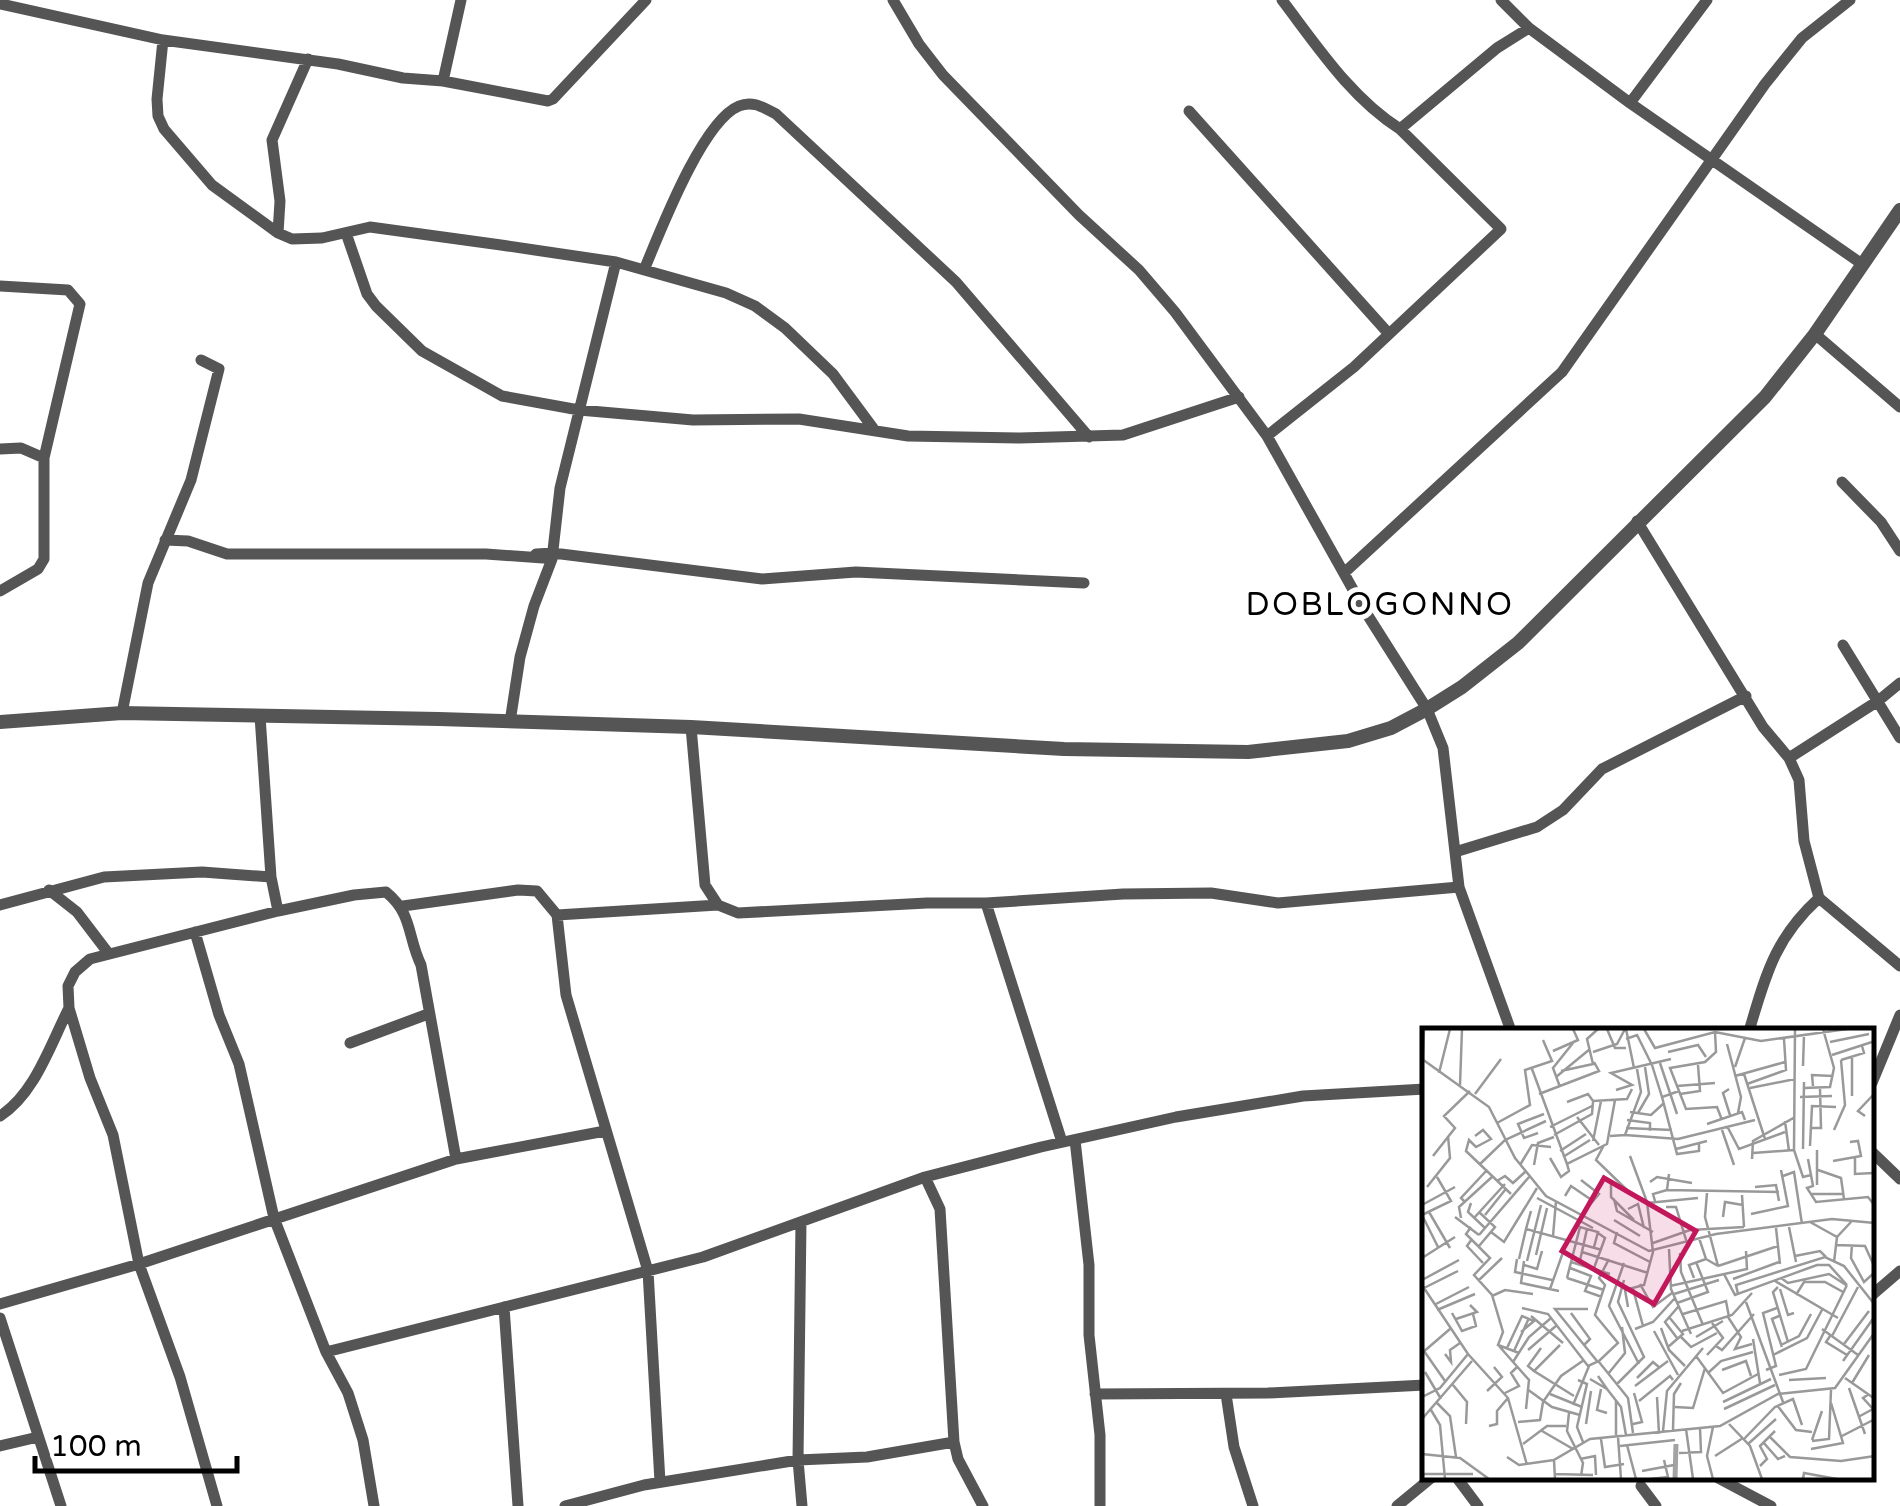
<svg xmlns="http://www.w3.org/2000/svg" width="1900" height="1506" viewBox="0 0 1900 1506" font-family="'Varela Round',sans-serif">
	<style>
		.lines { fill: none; stroke-linecap: round; stroke-linejoin: round }
		.minor { stroke: #555; stroke-width: 11 }
		.tertiary { stroke: #555; stroke-width: 14 }
		.labels { text-anchor: middle; dominant-baseline: central; stroke-width: 10; stroke-linejoin: round; paint-order: stroke }
		.quarter-label { font-size: 32px; letter-spacing: 2.5px; fill: #000; stroke: #fff }
		.inset-river { fill: none; stroke: #a3a3a3; stroke-width: 5 }
		.inset-road { fill: none; stroke: #999; stroke-width: 2.5 }
		.view { fill: #c2185b; fill-opacity: 0.15; stroke: #c2185b; stroke-width: 5 }
		.inset-edge { fill: none; stroke: #000; stroke-width: 5 }
	</style>
	<rect width="100%" height="100%" fill="#fff"/>
	<g class="lines">
		<!-- minor -->
		<path class="minor" d="M893,0L919,44L943,75L1079,215L1139,270L1175,312L1267,436L1365,611L1427,709L1443,748L1459,887L1511,1031
			M1282,0C1317,46 1351,98 1400,129L1497,48L1529,28
			M1501,0L1529,28L1630,103L1862,264
			M1,4L163,40L338,64L403,78L443,81L461,0
			M163,40L157,99L158,116L164,129L212,185L278,233L292,239L322,238L370,227L501,245L616,262L726,293L755,306L785,328L833,374L873,428
			M443,81L548,101L553,99L646,0
			M1630,103L1707,0
			M1189,111L1389,334
			M278,233L280,201L272,140L308,59
			M346,233L367,294L376,306L422,351L502,396L579,410L693,420L799,419L908,436L1020,438L1123,435L1239,397
			M644,270C660,232 702,121 739,106C753,100 764,108 776,114L956,282L1089,437
			M0,286L68,290L80,304L44,458V559L38,569L0,591
			M1815,334L1900,407
			M1267,436L1354,367L1501,229L1400,129
			M0,449L21,448L44,458
			M1842,482L1881,522L1900,551
			M1637,521L1763,727L1789,758L1799,780L1804,841L1819,898L1900,966
			M165,540L188,541L227,554H486L543,558
			M536,554L553,553L762,579L856,572L1084,583
			M1344,573L1562,372L1765,84L1802,38L1850,0
			M1843,645L1900,738
			M122,713L148,583L191,480L219,369L201,360
			M260,716L271,877L278,911
			M510,722L520,657L534,606L552,559L560,488L616,262
			M691,727L705,885L718,905L738,913L927,903H986L1123,894L1211,893L1278,903L1459,887
			M1789,758L1878,701L1900,683
			M1455,852L1537,827L1563,810L1602,769L1746,696
			M49,890L77,912L109,954
			M986,903L1062,1142
			M0,905L104,877L202,872L271,877
			M403,906L518,890L537,891L557,915L566,995L648,1271L660,1482
			M557,915L718,905
			M195,932L219,1015L239,1064L274,1218L326,1352L348,1393L363,1440L374,1506
			M1749,1031C1766,975 1774,939 1819,898
			M350,1043L428,1014
			M1872,1083L1900,1015
			M0,1116C35,1094 51,1043 69,1008
			M1075,1140L1089,1265V1335L1100,1435V1506
			M1872,1152L1900,1179
			M925,1177L940,1209L954,1442L958,1459L983,1506
			M801,1222L798,1460L802,1506
			M1872,1295L1900,1271
			M0,1304L139,1264L456,1159L605,1131
			M504,1307L518,1506
			M0,1318L61,1506
			M326,1352L703,1257L925,1177L1041,1147L1176,1117L1303,1096L1425,1089
			M1095,1394L1268,1393L1425,1385
			M1226,1394L1234,1447L1253,1506
			M0,1446L38,1437
			M1457,1478L1478,1506
			M1718,1478L1771,1506
			M1641,1486L1656,1506
			M217,1506L180,1377L139,1264L113,1135L90,1078L69,1008L68,986L75,972L90,959L278,911L354,895L386,892C413,914 407,936 421,965L456,1159
			M565,1506L644,1485L798,1460L867,1457L954,1442
			M1397,1506L1431,1478"/>
		<!-- tertiary -->
		<path class="tertiary" d="M0,722L122,713L439,719L691,727L1064,749L1248,752L1348,741L1391,728L1427,709L1462,687L1518,643L1765,397L1815,334L1900,210"/>
	</g>
	<g class="labels">
		<!-- quarter labels -->
		<g class="quarter-label">
			<text x="1380" y="605">DOBLOGONNO</text>
		</g>
	</g>
	<!-- overview -->
	<g transform="translate(1422 1028)">
		<rect width="452" height="452" fill="#fff"/>
		<path class="inset-river" d="M253,451L254,416"/>
		<path class="inset-road" d="M185,1L193,20H204M204,1L212,40M222,1L233,20L293,4L339,13L425,1M373,1L372,122L381,149L389,147M293,4L294,24L283,34L248,40L264,81L295,79L300,92M204,11L215,7L230,37M408,14L447,6M305,16L319,69L316,85M131,23L156,12L151,1M171,24L195,16L203,1M246,24L276,17L284,29M410,27L453,13M430,30V68M0,31L67,79L93,130L124,168L227,223L294,206L410,191L453,195M1,32L2,1M419,32L442,25L440,18M238,35L255,86M230,37L240,69M381,38L382,7M313,39L323,10M110,41L145,136M139,43L171,36L165,11L176,1M17,45L28,1M322,46L343,111M313,48L363,34M134,49L168,21M325,56L364,42L362,11M38,57L40,1M255,58L293,55M391,58L390,47L411,48M138,59L131,40L151,15M328,60L373,51M382,60L408,59L412,40L401,1M307,61L301,65L308,87M194,62L210,57L189,45L249,31M257,63L240,69L255,126L277,123V115M53,66L79,31M117,66L177,43L172,34M258,66L278,63L276,37M378,69L410,68M145,74L166,66L171,73L205,71L210,61M208,84L229,87L242,75M216,85L227,66L223,39M443,88L436,83L453,65M155,89L177,117M205,92L228,95V103M363,93L367,123M75,95L108,77L103,42L130,33L121,12M285,96L320,84L323,92M305,98L317,121L363,104M128,99L170,78M204,100L250,102M389,100H399L398,61M300,102L312,137M412,102L423,77L419,32M116,105L102,110L96,96L122,86M132,107L170,86L171,74M203,107L256,111L333,92M53,108L61,102L69,111L54,119L47,112L44,123L89,166M188,108L203,107L219,64L215,41M171,113L179,73M388,118L390,78L414,79M254,121L285,113M381,121L382,54M395,122V157M138,123L164,106M331,125L372,122M11,128L33,100L22,88L48,63M141,129L168,112M433,129V146L451,145M128,130L139,149L147,143L145,136L185,116L193,72M330,131L331,113L373,89M386,131L391,158L385,160L394,174L446,169L453,178M411,133L439,128L436,113L428,114M57,137L83,112L124,93M98,137L110,117L129,119M112,137L116,115L132,109M396,142L419,150L422,171M361,148L372,144L380,196M182,150L205,162L174,132L182,117M159,152L177,166L161,185M75,153L83,148L91,155L103,144M228,154L235,149L270,155M189,156V169L212,192M5,159L28,130L26,108M333,159L354,157L357,173M245,162L357,164M285,165L283,189L296,238M388,166H422M320,167L322,199M143,168L149,158L171,173M115,170L171,200M192,171L195,183L231,204M233,173L231,166L245,162L247,146M43,174L39,170L65,142M49,175L46,184L63,200M225,175L276,170M0,177L33,159M244,179H254L265,215M206,181L216,176L222,200M109,183L104,201L180,222M7,184L28,220M57,184L73,199L57,218M329,186L366,178L359,142M0,187L29,173L15,149M0,187L16,219M63,187L83,162M33,189L57,207M301,189L303,174L321,177M39,190L37,179L71,148M52,190L83,156M192,192L218,208M388,194L415,209M49,199L44,206L68,230L52,247L70,267L81,304L76,317L97,325M367,199L374,234M354,200L358,236M69,204L82,214L115,160M195,204L192,215L228,234M57,207L107,149M131,208L134,173M277,210L284,231L296,238M50,211L45,218L61,235M231,215L268,202L322,199M414,217L443,218L453,240M430,217L429,230L442,254L453,244M247,221L249,261L269,306M160,224L226,245M258,225L259,244L281,297M114,227L125,180M373,228L398,223L404,229M0,230L33,209M95,231L93,244L130,252M97,231L104,201M102,233L99,255L137,263M105,233L119,177M149,234L188,246M412,234L415,209L429,194M202,235L187,278L217,336M102,237L115,241L120,223M157,237L165,201M296,238L356,218M148,240L169,248L163,263L180,269M172,240L183,210L176,205M302,246L313,267L395,237H407L425,257M145,250L158,199L176,204L172,219M145,250L182,262M272,250L267,237L284,231M359,250L366,255L407,246L424,257M311,251L357,234M0,252L37,232M57,252L80,230M353,253L416,290M218,256L231,279L250,265M0,257L46,326L86,370L105,437M248,258L325,241L324,223M356,259L351,264L366,314M2,260L36,243M128,261L145,213M211,261L221,298M358,261L366,287L372,285M252,266L297,252M316,266L314,257L403,229L422,238L453,277M374,267L382,254H403L421,264M70,268L83,262L111,266M324,274L361,374M255,275L286,264L274,234M12,277L47,259M206,279L203,262L222,257L231,224L225,174L208,128M100,280L126,286L166,338L177,333L196,315L173,287L183,257L177,250L187,231M166,281H133L175,333M15,282L53,266M30,285L40,303L54,298L51,286M149,285L168,311L162,317M261,286L304,273L307,289M109,288L141,315M357,288L350,291L360,319M306,289L319,309L313,321L330,316M34,291L55,284L48,277M239,300L247,322L263,338M213,301L231,294L253,270M400,301L436,327M232,303L256,347M260,303L310,287L330,265M408,308L404,314L425,327M410,308L436,259M259,309L269,319L295,305M274,309L301,293M255,310L243,294L256,279M331,311L338,355M422,316L447,283M138,317L112,343L152,368M359,317L377,308L389,286M77,318L107,352L104,381M294,318L300,322L332,286M246,319L261,306L247,289M85,320L100,288L112,293L99,304M106,322L135,297M2,323L23,353M92,323L107,290M0,325L28,301M23,326L29,334L28,322L38,315M285,327L301,310L290,295M351,327L385,310L400,282M274,328L301,365L336,346M421,333L453,288M91,334L107,309L129,290M177,334L206,370L211,405M300,342L324,333L329,348M344,342L354,338L341,285L355,280M112,343L106,338L119,320M3,344L19,371M286,345L299,333L331,324M186,346L203,325L200,299M357,347L384,341L425,257M215,350L231,334L238,340M423,350L453,371M168,351L185,361L176,348M156,352L165,356L155,399L161,414M367,352L404,350M430,355L447,327M195,356L222,329L196,274L202,252M31,357L45,374L44,396M213,358L246,333M427,360L443,406M105,361L130,379L158,387M179,361L175,382L185,385M185,361L199,379L204,407M65,363L80,349L72,339M83,365L97,358L89,345L95,339M128,366L160,379M0,369L18,360L46,326M235,369L237,406M194,372V407M217,373L248,348L251,352M301,374L349,351M15,375L28,388L34,429M151,377L167,338M355,377L374,402L390,404M253,379L271,380L283,340M302,381L353,357M9,382L18,397L23,451M147,385L145,403L161,435L159,448M438,388L451,381L441,370L447,366M0,391L50,333M96,394L118,392L121,374L139,348L162,332M164,396L169,363M211,396L220,394L212,365M307,396L328,418L340,451M67,398L75,396V383L86,370M291,399L285,428L291,451M264,401L271,451M251,402L252,366L259,355M120,403L151,421M241,403L245,363L281,320M420,408L453,391M196,409L199,451M348,409L368,429L419,433L453,428M179,411L183,439L202,436M322,411L353,379L371,371L380,397M390,412L400,383M390,413L407,411L409,362M341,414L356,431L363,428M101,416L125,398H144M326,416L354,391M205,417L214,451M198,418L253,412M389,421L421,415L409,375M257,425L279,424L278,400M0,426L38,430L67,451M293,428L321,410M85,429L97,437L132,432M158,431L173,428L174,447M338,438L345,431L338,418L353,403M220,443L252,437M0,446H51M133,446L171,447M133,451L132,432L168,411L298,398L356,366L413,360L453,304M228,451L246,449L242,432M381,451L382,445L415,451"/>
		<path class="view" d="M182,150L274,203L232,276L140,223Z"/>
		<rect width="452" height="452" class="inset-edge"/>
	</g>
	<!-- scale -->
	<path d="M35 1456v15h202v-15" fill="none" stroke="#000000" stroke-width="5"/>
	<text x="50" y="1456" font-size="30" fill="#000000" stroke="#ffffff" stroke-width="8" paint-order="stroke">100 m</text>
</svg>
